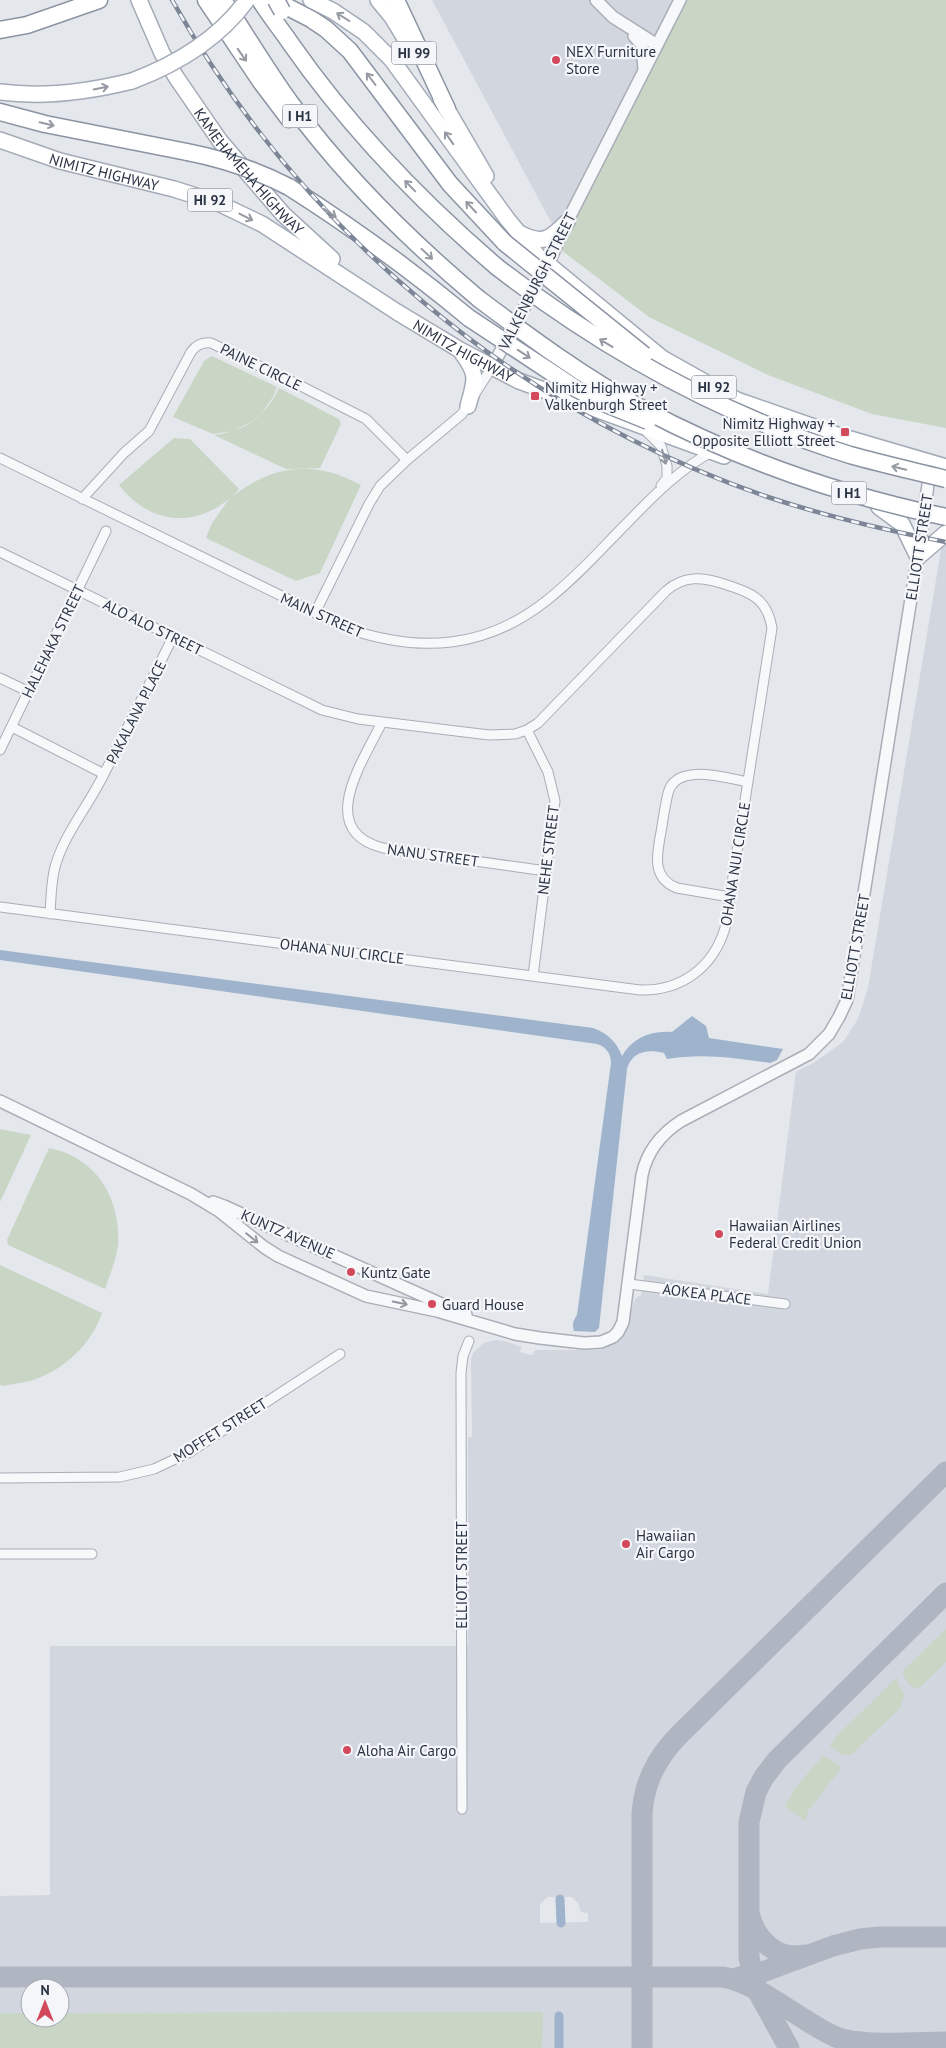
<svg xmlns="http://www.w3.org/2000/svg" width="946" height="2048" viewBox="0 0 946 2048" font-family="'PT Sans',sans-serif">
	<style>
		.built { fill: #d2d6de; fill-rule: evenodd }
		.green { fill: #c9d6c5 }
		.water { fill: #9fb4cc }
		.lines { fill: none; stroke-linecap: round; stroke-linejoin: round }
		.canal { stroke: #9fb4cc; stroke-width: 9 }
		.taxiway { stroke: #b0b6c1; stroke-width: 21 }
		.minor-casing { stroke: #a9aeb7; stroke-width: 11 }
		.tertiary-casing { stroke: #a9aeb7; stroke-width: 14 }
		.primary-casing { stroke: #a3abb8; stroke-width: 18 }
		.motorway-casing { stroke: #8b94a3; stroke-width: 19 }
		.minor { stroke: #f7f8fa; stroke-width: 9 }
		.tertiary { stroke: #f7f8fa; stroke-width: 11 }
		.primary { stroke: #fff; stroke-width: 15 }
		.motorway { stroke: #fff; stroke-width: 16 }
		.rail-casing { stroke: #7d8696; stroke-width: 4.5 }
		.rail { stroke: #f4f6f9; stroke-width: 2.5; stroke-dasharray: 8; stroke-linecap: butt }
		.primary-bridge-casing { stroke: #a3abb8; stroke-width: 18; stroke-linecap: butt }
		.motorway-bridge-casing { stroke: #8b94a3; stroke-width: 19; stroke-linecap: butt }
		.primary-bridge { stroke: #fff; stroke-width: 15 }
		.motorway-bridge { stroke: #fff; stroke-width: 16 }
		.oneway { stroke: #959aa2 }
		.oneway2 { stroke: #9196a0 }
		.poi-dot { fill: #d1495b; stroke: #f4f6f9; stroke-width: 2 }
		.labels { text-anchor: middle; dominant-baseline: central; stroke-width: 4.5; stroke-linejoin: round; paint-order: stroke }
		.shield { fill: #f4f6f9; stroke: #676e7b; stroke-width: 1 }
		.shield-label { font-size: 14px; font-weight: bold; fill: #2b3445 }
		.poi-label { font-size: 15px; fill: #2b3445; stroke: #f4f6f9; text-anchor: start }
		.street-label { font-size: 15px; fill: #2b3445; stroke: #f4f6f9 }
	</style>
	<rect width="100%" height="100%" fill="#e4e7ec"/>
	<!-- built -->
	<path class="built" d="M432,0H676L566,219L552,224Z
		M942,544L946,545V2048H0V1896L50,1895V1646H468V1437H472L471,1358L474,1352L484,1343L495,1340L504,1341L522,1347L520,1352L530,1355L534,1354L535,1350H596L608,1346L621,1338L629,1326L632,1305L636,1298L641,1295L644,1275L768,1294L796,1072L815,1062L843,1042L858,1019L868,988ZM548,1897H572L578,1903L581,1912L588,1913V1922L540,1923V1904ZM30,1988H60V2018H30Z"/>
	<!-- green -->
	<path class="green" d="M680,0H946V428L872,414L768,375L649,317L556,246Z
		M212,356L277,387L273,397L261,414L252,421L234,431L213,434L173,417L204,361Z
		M279,388L339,419L341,424L320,468L286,469L214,435C244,432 266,416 279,388Z
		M174,438L190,439L239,489L233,496C274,464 315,460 361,485L320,573L296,581L206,538L212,523L229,499C192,529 148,523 119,485Z
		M0,1129L31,1135L0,1202Z
		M49,1148C96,1157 121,1198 118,1245C116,1260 110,1275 105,1289L8,1245L7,1240Z
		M0,1265L102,1313C92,1344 62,1372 30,1381C22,1383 12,1384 3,1386L0,1385Z
		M946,1629V1662L920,1687C910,1691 906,1680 902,1672Z
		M896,1678L904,1695L900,1708L851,1755H843L830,1746L837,1736Z
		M823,1755L842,1767L808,1811L805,1821L785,1806L794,1790Z
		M543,2012L542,2048H0V2013H30V2018H60V2013Z"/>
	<!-- water -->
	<path class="water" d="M0,950L593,1028C607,1033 617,1042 622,1056C632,1038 651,1030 672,1032L692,1016L706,1026L709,1038L783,1049L777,1060L770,1063C735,1058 702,1053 667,1059L664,1053C648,1049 632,1051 627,1069L599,1328L595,1332L574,1331C572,1324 573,1321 577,1315L611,1063C611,1053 606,1047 597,1044L0,960Z"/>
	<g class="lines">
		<!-- canal -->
		<path class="canal" d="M560,1899L561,1923
			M559,2048V2016"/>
		<!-- taxiway -->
		<path class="taxiway" d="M750,1916C756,1940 778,1961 804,1955
			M0,1977H722C758,1982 801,2022 836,2037C860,2047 918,2042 946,2042
			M739,1977L760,1973L833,1946L860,1939L879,1937H946
			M642,2048V1814C644,1783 656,1759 678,1736L946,1472
			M789,2048L758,1992L749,1958V1822L756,1792L764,1777L777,1760L946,1593"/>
		<!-- minor casing -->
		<g class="minor-casing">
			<path id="minor" d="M646,431L661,446L667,466V478L661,486
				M0,458L349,629C420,653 485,649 546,601C576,578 602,548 628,522C654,495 680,469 713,451
				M82,499L124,453L149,431L191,352C196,345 202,342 211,343L295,383L366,419L407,460
				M0,552L322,710L358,719L489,735L515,734L527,730L538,723L666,591C684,575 702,577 724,584C750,592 767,598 772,628L725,928C713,968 681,991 640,990L0,907
				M315,613L369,504L380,486L407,460L462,414L492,367
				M0,678L27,691
				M382,722C364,760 314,830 383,848L546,871
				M12,727L104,774L173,637
				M527,730L548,772L555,801L533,976
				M0,750L106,531
				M730,897L677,888C651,878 657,854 661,832C663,819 665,806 668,793C676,762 725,778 748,782
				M50,914C51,899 51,882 55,867C64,834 89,805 104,774
				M629,1284L785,1304
				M0,1478L120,1477L154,1469L190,1452L340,1354
				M0,1554H92
				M462,1809L461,1373L463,1356L469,1341"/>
		</g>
		<!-- tertiary casing -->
		<g class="tertiary-casing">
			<path id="tertiary" d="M596,0L613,17L657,45
				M634,36L642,45L644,69
				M492,367L551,258L567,222L680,0
				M0,1101L191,1194L219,1211L264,1247L278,1256L366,1296L437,1311L515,1334L540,1338L584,1343L601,1342L613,1337L618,1332L623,1322L642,1175C647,1151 661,1134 681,1121L809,1054L829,1034L839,1017L847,1000L924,517L930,468
				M213,1202L224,1206L466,1315"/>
		</g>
		<!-- primary casing -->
		<g class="primary-casing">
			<g id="primary">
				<path id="s1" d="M139,0L162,53L176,77L220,141L283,214L332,259"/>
				<path d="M311,0L333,11L364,32L392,60L508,220L538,256L662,358L737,400L840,436L946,467"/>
				<path d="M378,0L392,17L414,53"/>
				<path d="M0,92C45,98 88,92 132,81"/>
				<path d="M441,99L486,176"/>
				<path id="s2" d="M0,140L60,161L174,189L218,203L262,224L397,312L460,350L519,381L724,456"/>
				<path d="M519,233C543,245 549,240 567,222"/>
				<path d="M462,353C479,376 475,380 468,406"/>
				<path d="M879,507L902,524L918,557L946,533"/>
			</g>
		</g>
		<!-- motorway casing -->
		<g class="motorway-casing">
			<path id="motorway" d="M206,0L261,82L289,119
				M223,0C246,35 267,71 292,105C345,177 410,241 479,299
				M260,0C269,15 281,29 291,44C349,127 419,200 497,267
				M274,0L311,19L326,29L350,51L450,184L505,243
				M396,0L447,109
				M0,30L27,25L99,0
				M0,112L45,124L187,152
				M289,187C352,227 411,270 469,318"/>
		</g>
		<!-- minor -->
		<use href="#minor" class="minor"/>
		<!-- tertiary -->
		<use href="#tertiary" class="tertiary"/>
		<!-- primary -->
		<use href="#primary" class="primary"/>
		<!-- motorway -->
		<use href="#motorway" class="motorway"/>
		<!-- rail casing -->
		<g class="rail-casing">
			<path id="rail" d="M172,0C301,230 515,410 765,496C824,516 885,530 946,542"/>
		</g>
		<!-- rail -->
		<use href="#rail" class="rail"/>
		<!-- primary-bridge casing -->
		<g class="primary-bridge-casing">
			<path id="primary-bridge" d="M132,81C177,64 218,40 247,0"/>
		</g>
		<!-- motorway-bridge casing -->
		<g class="motorway-bridge-casing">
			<path id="motorway-bridge" d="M276,0L282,11
				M187,152C223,159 256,170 289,187
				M505,243L644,355
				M497,267C603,349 722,415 850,455C882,464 914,471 946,479
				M479,299C531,338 585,378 643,409C739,460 840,495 946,517
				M469,318L575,388L601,402L648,421"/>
		</g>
		<!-- primary-bridge -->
		<use href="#primary-bridge" class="primary-bridge"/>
		<!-- motorway-bridge -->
		<use href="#motorway-bridge" class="motorway-bridge"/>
	</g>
	<!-- one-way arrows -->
	<defs><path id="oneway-shaft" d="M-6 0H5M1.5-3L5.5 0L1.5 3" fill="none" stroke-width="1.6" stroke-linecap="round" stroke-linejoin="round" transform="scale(1.25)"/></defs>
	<g class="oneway">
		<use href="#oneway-shaft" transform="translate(343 17) rotate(-148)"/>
		<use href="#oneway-shaft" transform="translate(242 55) rotate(55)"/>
		<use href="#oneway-shaft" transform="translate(371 79) rotate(-127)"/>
		<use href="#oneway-shaft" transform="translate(101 88) rotate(-11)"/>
		<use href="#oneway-shaft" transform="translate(47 124) rotate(13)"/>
		<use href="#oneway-shaft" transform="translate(449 138) rotate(-125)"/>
		<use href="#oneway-shaft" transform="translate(410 186) rotate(-134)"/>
		<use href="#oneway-shaft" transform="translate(471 207) rotate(-133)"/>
		<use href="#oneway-shaft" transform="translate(330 213) rotate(33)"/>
		<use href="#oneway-shaft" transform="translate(246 217) rotate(27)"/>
		<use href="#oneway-shaft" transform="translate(427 254) rotate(43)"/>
		<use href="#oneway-shaft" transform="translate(606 343) rotate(-149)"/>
		<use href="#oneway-shaft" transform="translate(524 354) rotate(33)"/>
		<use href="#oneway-shaft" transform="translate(899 468) rotate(-166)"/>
	</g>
	<g class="oneway2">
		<use href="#oneway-shaft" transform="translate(664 457) rotate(76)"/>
		<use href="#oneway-shaft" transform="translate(252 1238) rotate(39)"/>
		<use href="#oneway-shaft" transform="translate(400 1303) rotate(12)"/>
	</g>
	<!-- markers -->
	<g class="poi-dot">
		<circle cx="556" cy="60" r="5"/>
		<rect x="530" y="391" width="10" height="10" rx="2.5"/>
		<rect x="840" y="427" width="10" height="10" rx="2.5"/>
		<circle cx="719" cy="1234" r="5"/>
		<circle cx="351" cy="1272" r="5"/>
		<circle cx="432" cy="1304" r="5"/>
		<circle cx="626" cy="1544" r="5"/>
		<circle cx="347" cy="1750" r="5"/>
	</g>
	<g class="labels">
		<!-- shield labels -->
		<g class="shield">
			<rect x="391.5" y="41.5" width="45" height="23" rx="4"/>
			<rect x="282.5" y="104.5" width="35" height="23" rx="4"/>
			<rect x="187.5" y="188.5" width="45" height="23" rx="4"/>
			<rect x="691.5" y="375.5" width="45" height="23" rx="4"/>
			<rect x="831.5" y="481.5" width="35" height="23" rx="4"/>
		</g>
		<g class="shield-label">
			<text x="414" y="53">HI 99</text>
			<text x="300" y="116">I H1</text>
			<text x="210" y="200">HI 92</text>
			<text x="714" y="387">HI 92</text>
			<text x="849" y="493">I H1</text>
		</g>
		<!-- poi labels -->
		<g class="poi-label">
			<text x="566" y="51">NEX Furniture<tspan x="566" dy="17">Store</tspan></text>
			<text x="545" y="387">Nimitz Highway +<tspan x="545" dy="17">Valkenburgh Street</tspan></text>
			<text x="835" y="423" text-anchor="end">Nimitz Highway +<tspan x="835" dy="17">Opposite Elliott Street</tspan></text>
			<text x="729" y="1225">Hawaiian Airlines<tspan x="729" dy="17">Federal Credit Union</tspan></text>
			<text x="361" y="1272">Kuntz Gate</text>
			<text x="442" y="1304">Guard House</text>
			<text x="636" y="1535">Hawaiian<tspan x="636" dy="17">Air Cargo</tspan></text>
			<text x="357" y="1750">Aloha Air Cargo</text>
		</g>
		<!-- street labels -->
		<g class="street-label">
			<text stroke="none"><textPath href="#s2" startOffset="109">NIMITZ HIGHWAY</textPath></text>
			<text stroke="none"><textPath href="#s1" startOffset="205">KAMEHAMEHA HIGHWAY</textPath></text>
			<text transform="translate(537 281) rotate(-63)">VALKENBURGH STREET</text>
			<text stroke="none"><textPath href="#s2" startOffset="514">NIMITZ HIGHWAY</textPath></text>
			<text transform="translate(261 367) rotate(26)">PAINE CIRCLE</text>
			<text transform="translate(919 547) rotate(-81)">ELLIOTT STREET</text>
			<text transform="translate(322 615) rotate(24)">MAIN STREET</text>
			<text transform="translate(153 627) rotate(26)">ALO ALO STREET</text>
			<text transform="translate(53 641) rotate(-64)">HALEHAKA STREET</text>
			<text transform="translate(136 712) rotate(-63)">PAKALANA PLACE</text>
			<text transform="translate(548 850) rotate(-83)">NEHE STREET</text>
			<text transform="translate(433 855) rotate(8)">NANU STREET</text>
			<text transform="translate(735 864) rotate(-81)">OHANA NUI CIRCLE</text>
			<text transform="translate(855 947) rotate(-80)">ELLIOTT STREET</text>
			<text transform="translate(342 951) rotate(7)">OHANA NUI CIRCLE</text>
			<text transform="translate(288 1234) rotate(24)">KUNTZ AVENUE</text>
			<text transform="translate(707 1294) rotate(7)">AOKEA PLACE</text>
			<text transform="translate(220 1430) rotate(-32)">MOFFET STREET</text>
			<text transform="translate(461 1575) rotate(-90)">ELLIOTT STREET</text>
		</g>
	</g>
	<!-- north arrow -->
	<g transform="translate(45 2003)"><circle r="24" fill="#f4f6f9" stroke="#a4a8b1"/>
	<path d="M0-4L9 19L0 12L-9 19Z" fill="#d1495b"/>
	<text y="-8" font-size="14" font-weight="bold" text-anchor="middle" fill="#2b3445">N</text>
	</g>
</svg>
